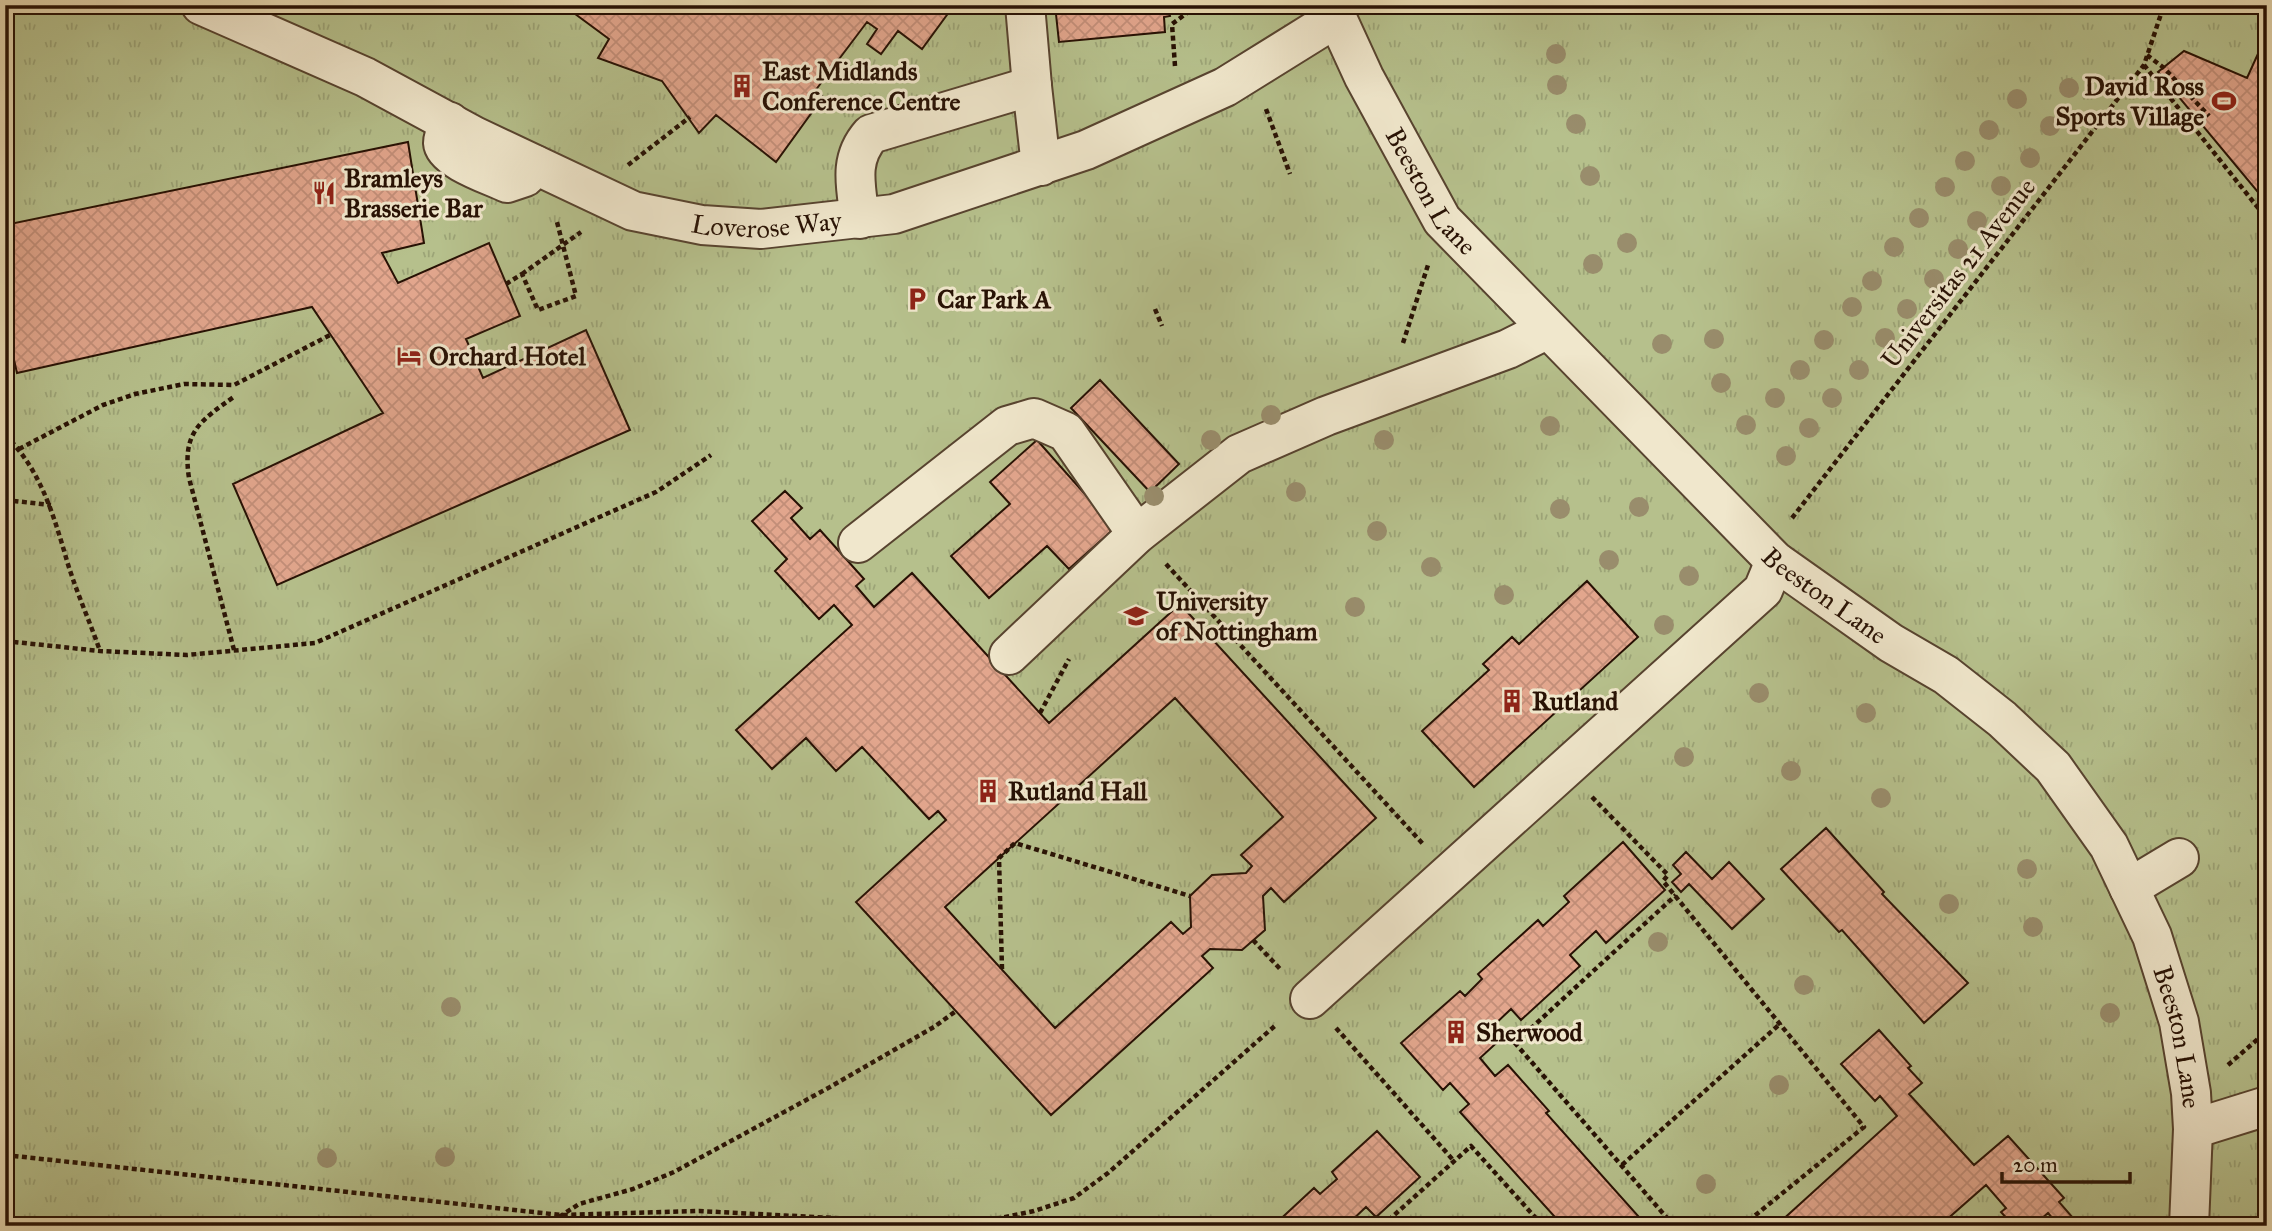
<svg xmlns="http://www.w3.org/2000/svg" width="2272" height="1231" viewBox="0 0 2272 1231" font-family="'IM FELL Great Primer',serif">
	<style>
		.park { fill: url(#park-tufts); stroke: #6e6848; stroke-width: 2 }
		.building { fill: url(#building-cross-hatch); stroke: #271104; stroke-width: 2; fill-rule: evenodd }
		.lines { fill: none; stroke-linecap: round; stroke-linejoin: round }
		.minor-casing { stroke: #57432f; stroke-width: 42 }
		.path { stroke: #271104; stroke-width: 4.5; stroke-dasharray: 5 3.5; stroke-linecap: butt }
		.minor { stroke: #f0e7cc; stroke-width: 38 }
		.tree { fill: #998d6c }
		.labels { text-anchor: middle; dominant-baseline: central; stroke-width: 6; stroke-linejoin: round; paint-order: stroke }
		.poi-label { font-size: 26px; font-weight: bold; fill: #271104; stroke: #f0e7cc; text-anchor: start }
		.street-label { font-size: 26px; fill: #271104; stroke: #f0e7cc }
	</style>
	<defs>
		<pattern id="park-tufts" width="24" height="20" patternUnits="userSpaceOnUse" patternTransform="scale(1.75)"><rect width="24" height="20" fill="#b6c08c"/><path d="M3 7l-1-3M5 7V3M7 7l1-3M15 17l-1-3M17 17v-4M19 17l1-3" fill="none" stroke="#9ca477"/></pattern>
		<pattern id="building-cross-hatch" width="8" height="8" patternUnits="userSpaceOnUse" patternTransform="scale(1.75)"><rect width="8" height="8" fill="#e2a68d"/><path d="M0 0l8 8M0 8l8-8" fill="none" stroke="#c28e78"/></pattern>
	</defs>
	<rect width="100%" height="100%" fill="#e8dab1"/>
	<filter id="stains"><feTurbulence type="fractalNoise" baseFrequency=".00286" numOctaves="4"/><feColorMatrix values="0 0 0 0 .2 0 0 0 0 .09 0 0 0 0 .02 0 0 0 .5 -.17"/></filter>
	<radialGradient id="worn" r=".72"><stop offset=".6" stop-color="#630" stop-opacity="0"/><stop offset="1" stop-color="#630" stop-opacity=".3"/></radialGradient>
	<!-- park -->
	<path class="park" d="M5,5H2267V1226H5Z"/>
	<!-- building -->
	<path class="building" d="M563,5H948L952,8L922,49L898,31L881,54L867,44L877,29L867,22L815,91L823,97L776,162L716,115L699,133L662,81L598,58L609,39Z
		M1055,5H1179V11L1169,12L1170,16L1164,17L1165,32L1059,42Z
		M2267,34V203L2158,72L2184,51L2247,78Z
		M408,142L424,243L382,253L398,283L489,243L520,316L466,339L483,378L586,330L630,430L277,585L233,484L383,413L312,307L17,373L5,320V225Z
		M1100,380L1179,464L1150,492L1071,408Z
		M1037,440L1115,528L1069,569L1047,546L989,598L951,556L1010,504L990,482Z
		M785,491L802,508L791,518L810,539L820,530L864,579L856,586L874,607L912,573L1049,723L1180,604L1376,818L1284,902L1271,888L1263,896L1265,930L1242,950L1210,949L1202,956L1213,968L1051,1115L856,902L946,820L938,811L929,819L862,747L836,771L806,738L772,769L736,730L852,625L834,605L819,619L775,571L787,559L752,521ZM1175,698L1283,817L1241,855L1252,866L1246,873L1212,875L1190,896L1191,927L1183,934L1171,922L1055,1028L945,907Z
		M1587,581L1638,637L1474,787L1422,731L1489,670L1483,664L1512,637L1519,644Z
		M1826,828L1884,892L1882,894L1968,983L1924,1023L1842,930L1839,932L1781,869Z
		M1623,842L1665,890L1606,943L1596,931L1570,955L1580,966L1521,1020L1511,1009L1493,1026L1503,1037L1480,1058L1495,1076L1508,1065L1549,1111L1546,1113L1647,1226H1563L1460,1112L1469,1104L1450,1083L1443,1090L1401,1043L1460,991L1465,996L1482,979L1478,974L1538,920L1543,926L1569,902L1564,896Z
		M1686,852L1712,879L1729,862L1764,899L1732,929L1689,884L1681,892L1672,882L1681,874L1673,865Z
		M1879,1030L1911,1066L1908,1068L1922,1083L1909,1094L1974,1165L2008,1136L2064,1198L2059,1202L2080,1226H2059L2048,1213L2033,1226H2023L2016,1218L2010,1222L2001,1212L2006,1208L1986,1185L1944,1222L1947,1226H1781L1779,1223L1897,1116L1880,1096L1875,1101L1841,1064Z
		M1377,1131L1420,1177L1376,1217L1366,1207L1348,1224L1350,1226H1273L1314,1188L1320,1194L1337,1179L1332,1172Z"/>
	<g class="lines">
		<!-- minor casing -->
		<g class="minor-casing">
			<g id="minor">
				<path id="s1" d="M201,5L365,77L474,136L633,211L702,225L761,229L894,214L1086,150L1225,87L1336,18"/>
				<path d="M1025,5L1032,86"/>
				<path id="s2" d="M1331,5L1364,77L1442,220L1775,561L1891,643L1946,675L2002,719L2053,767L2109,846L2152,936L2179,1022L2191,1093L2193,1129L2189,1226"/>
				<path d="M450,122C447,128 443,136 443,143C444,160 493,176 507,183L525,177L535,165"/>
				<path d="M860,219C856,186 848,160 871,134L1032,86L1041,166"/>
				<path d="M858,543L1007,426L1034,418L1066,432L1137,534"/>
				<path d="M1009,655L1137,534L1239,454L1326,416L1508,349L1546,330"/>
				<path d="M2129,888L2179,858"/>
				<path d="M1310,999L1763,590L1775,561"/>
				<path d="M2193,1129L2267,1106"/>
			</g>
		</g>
		<!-- path -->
		<path class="path" d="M5,22L13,5
			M2147,55L2164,68L2209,116
			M2144,65L2267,219
			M1175,66L1172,24L1187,13V5
			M1266,109L1290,174
			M628,165L690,117
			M522,274L581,232
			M506,284L522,274L538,310L576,296L557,222
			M1155,309L1162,326
			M1403,343L1428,265
			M5,435C39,468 52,510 65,554C74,587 89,619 100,651
			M19,449L103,405L135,394L184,384L234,385L330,335
			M5,500L51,505
			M1792,518L2144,65L2164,5
			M1166,564L1423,844
			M5,641L100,651L187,655L315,643L656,492L711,455
			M234,650L189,478C182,432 200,421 235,396
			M1040,713L1069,659
			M1592,797L1668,875L1663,881L1864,1127L1742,1226
			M1253,940L1282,971
			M1002,969L999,858L1015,843L1190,896
			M1336,1028L1454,1161
			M2228,1065L2267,1031
			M5,1155L561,1215L699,1211L892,1221L1001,1218L1034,1211L1074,1198L1108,1173L1277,1024
			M1622,1165L1781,1023
			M545,1226L579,1204L633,1189L674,1172L830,1087L934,1027L956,1011
			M995,1226L1020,1217
			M1382,1226L1471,1146L1543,1226
			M1674,1226L1515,1043L1676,895"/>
		<!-- minor -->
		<use href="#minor" class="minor"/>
	</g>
	<!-- trees -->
	<g class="tree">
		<circle cx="1556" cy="54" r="10"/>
		<circle cx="1557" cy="85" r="10"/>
		<circle cx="2069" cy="88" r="10"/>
		<circle cx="2017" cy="99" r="10"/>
		<circle cx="1576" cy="124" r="10"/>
		<circle cx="2050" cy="126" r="10"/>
		<circle cx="1989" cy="130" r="10"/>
		<circle cx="2030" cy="158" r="10"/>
		<circle cx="1965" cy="161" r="10"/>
		<circle cx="1590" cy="176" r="10"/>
		<circle cx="2001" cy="186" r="10"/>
		<circle cx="1945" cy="187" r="10"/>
		<circle cx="1919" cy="218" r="10"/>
		<circle cx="1977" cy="221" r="10"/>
		<circle cx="1627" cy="243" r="10"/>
		<circle cx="1894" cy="247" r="10"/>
		<circle cx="1958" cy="249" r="10"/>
		<circle cx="1593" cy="264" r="10"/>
		<circle cx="1934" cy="279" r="10"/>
		<circle cx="1872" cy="281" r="10"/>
		<circle cx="1852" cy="307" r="10"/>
		<circle cx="1907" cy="309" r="10"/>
		<circle cx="1885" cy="338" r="10"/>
		<circle cx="1714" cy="339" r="10"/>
		<circle cx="1824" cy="340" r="10"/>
		<circle cx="1662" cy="344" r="10"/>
		<circle cx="1800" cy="370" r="10"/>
		<circle cx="1859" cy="370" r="10"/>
		<circle cx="1721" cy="383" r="10"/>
		<circle cx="1775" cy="398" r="10"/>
		<circle cx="1832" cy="398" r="10"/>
		<circle cx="1271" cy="415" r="10"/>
		<circle cx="1746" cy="425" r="10"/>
		<circle cx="1550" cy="426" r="10"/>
		<circle cx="1809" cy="428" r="10"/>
		<circle cx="1211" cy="440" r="10"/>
		<circle cx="1384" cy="440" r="10"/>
		<circle cx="1786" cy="456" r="10"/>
		<circle cx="1296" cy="492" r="10"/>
		<circle cx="1154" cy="496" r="10"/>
		<circle cx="1639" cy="507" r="10"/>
		<circle cx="1560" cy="509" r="10"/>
		<circle cx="1377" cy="531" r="10"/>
		<circle cx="1609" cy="560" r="10"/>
		<circle cx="1431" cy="567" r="10"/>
		<circle cx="1689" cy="576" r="10"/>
		<circle cx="1504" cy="595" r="10"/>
		<circle cx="1355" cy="607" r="10"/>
		<circle cx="1664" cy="625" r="10"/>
		<circle cx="1759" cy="693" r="10"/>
		<circle cx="1866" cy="713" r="10"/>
		<circle cx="1684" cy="757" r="10"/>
		<circle cx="1791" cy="771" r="10"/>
		<circle cx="1881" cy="798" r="10"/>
		<circle cx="2027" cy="869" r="10"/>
		<circle cx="1949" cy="904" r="10"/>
		<circle cx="2033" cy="927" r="10"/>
		<circle cx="1658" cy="942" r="10"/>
		<circle cx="1804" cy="985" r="10"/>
		<circle cx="451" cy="1007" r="10"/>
		<circle cx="2110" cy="1013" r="10"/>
		<circle cx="1779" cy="1085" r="10"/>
		<circle cx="445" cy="1157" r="10"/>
		<circle cx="327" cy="1158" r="10"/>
		<circle cx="1706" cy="1184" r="10"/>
	</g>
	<!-- icons -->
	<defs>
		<g id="building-bare" transform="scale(1.89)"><path d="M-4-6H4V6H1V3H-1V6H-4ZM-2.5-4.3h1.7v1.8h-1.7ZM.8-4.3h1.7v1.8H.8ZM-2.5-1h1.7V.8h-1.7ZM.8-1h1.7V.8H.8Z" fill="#8f2418" stroke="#f0e7cc" stroke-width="2.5" paint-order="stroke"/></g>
		<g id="stadium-bare" transform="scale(1.89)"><path d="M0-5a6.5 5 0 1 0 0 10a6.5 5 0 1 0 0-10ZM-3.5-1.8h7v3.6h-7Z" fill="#8f2418" stroke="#f0e7cc" stroke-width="2.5" paint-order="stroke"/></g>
		<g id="restaurant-bare" transform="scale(1.89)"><path d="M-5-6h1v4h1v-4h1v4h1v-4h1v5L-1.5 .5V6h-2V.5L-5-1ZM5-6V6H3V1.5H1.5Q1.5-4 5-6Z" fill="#8f2418" stroke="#f0e7cc" stroke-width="2.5" paint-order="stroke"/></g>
		<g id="parking-bare" transform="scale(1.89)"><path d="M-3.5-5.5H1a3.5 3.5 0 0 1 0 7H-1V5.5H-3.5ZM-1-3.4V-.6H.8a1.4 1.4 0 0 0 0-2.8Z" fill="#8f2418" stroke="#f0e7cc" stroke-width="2.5" paint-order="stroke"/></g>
		<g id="hotel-bare" transform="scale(1.89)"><path d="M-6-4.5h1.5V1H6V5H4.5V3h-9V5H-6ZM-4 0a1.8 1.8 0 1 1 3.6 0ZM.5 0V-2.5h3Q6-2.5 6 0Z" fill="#8f2418" stroke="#f0e7cc" stroke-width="2.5" paint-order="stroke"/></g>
		<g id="university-bare" transform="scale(1.89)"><path d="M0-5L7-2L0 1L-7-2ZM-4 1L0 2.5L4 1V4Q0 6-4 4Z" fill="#8f2418" stroke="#f0e7cc" stroke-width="2.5" paint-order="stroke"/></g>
	</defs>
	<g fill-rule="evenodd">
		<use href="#building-bare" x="742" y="86"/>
		<use href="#stadium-bare" x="2224" y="101"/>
		<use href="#restaurant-bare" x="324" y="193"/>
		<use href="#parking-bare" x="917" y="299"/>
		<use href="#hotel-bare" x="409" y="356"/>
		<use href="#university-bare" x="1136" y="616"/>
		<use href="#building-bare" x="1512" y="701"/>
		<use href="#building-bare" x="988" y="791"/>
		<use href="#building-bare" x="1456" y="1032"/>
	</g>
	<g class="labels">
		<!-- poi labels -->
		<g class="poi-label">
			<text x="762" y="71">East Midlands<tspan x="762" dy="30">Conference Centre</tspan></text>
			<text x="2204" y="86" text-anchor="end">David Ross<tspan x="2204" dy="30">Sports Village</tspan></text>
			<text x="344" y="178">Bramleys<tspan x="344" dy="30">Brasserie Bar</tspan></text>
			<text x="937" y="299">Car Park A</text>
			<text x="429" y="356">Orchard Hotel</text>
			<text x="1156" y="601">University<tspan x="1156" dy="30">of Nottingham</tspan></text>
			<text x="1532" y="701">Rutland</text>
			<text x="1008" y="791">Rutland Hall</text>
			<text x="1476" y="1032">Sherwood</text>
		</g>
		<!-- street labels -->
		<g class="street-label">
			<text stroke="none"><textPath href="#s2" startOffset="212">Beeston Lane</textPath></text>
			<text stroke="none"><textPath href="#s1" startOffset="614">Loverose Way</textPath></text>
			<text transform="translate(1958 273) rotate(-52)">Universitas 21 Avenue</text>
			<text stroke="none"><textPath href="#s2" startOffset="779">Beeston Lane</textPath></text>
			<text stroke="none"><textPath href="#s2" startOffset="1367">Beeston Lane</textPath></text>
		</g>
	</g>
	<!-- margin -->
	<rect width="2272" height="1231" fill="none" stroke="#e8dab1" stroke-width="28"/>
	<rect x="7" y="7" width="2258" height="1217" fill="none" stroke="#271104" stroke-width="3.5"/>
	<rect x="14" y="14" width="2244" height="1203" fill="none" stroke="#271104" stroke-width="2"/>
	<!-- scale -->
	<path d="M2002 1172v10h128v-10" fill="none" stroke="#271104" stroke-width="3.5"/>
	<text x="2013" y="1172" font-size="21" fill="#271104" stroke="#f0e7cc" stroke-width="5" paint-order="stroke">20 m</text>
	<rect width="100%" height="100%" filter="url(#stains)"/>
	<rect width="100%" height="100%" fill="url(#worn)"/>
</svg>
